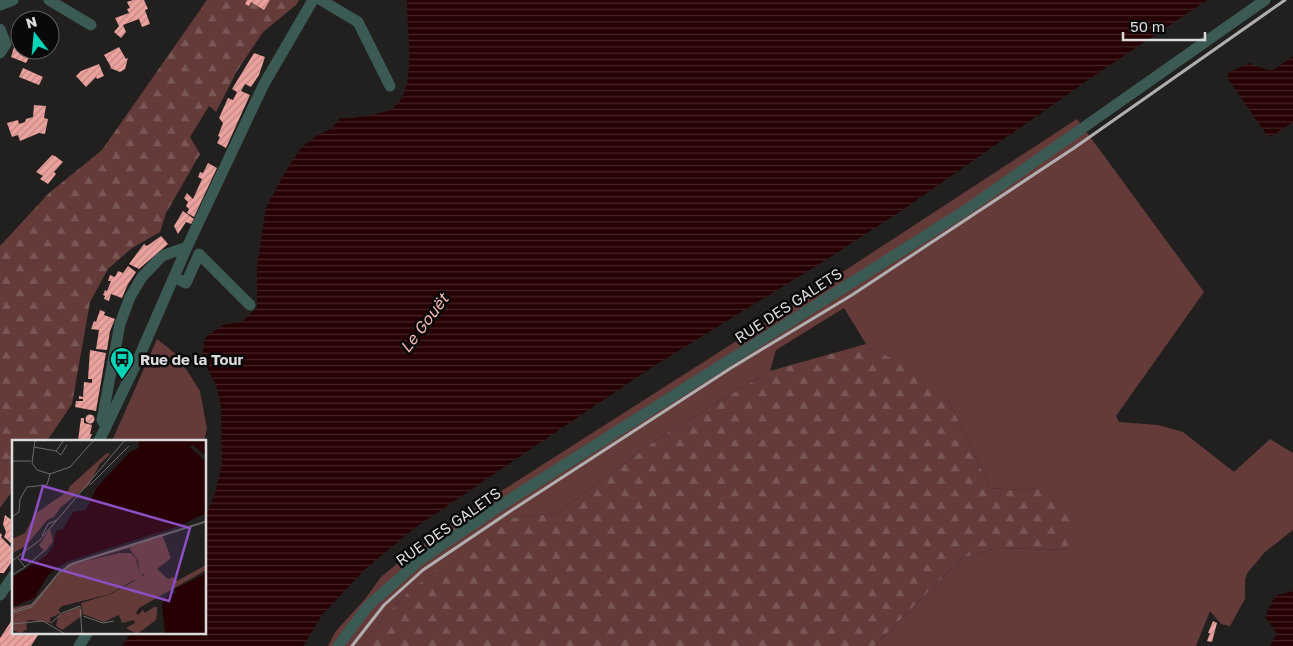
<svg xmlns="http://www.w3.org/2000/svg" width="1293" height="646" viewBox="0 0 1293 646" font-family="'Golos Text',sans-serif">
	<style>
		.grass { fill: #643b39 }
		.forest { fill: url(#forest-firs) }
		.water { fill: url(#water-rules) }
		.building { fill: url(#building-hatch) }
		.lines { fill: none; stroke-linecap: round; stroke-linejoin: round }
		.minor { stroke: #3a5a53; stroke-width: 11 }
		.rail { stroke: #b0aeae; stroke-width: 3 }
		.labels { text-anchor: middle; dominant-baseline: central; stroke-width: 5; stroke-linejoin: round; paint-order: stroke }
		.street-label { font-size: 15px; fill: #dcdada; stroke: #0a0909 }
		.poi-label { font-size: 15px; font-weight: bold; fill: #dcdada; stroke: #0a0909; text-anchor: start }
		.water-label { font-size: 16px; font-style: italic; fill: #f4b7b4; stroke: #0a0909 }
		.inset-road { fill: none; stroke: #6c6a6a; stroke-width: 1 }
		.view { fill: #8e4fc4; fill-opacity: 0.15; stroke: #8e4fc4; stroke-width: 2.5 }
		.inset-edge { fill: none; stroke: #dcdada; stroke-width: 2.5 }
	</style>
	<defs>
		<pattern id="forest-firs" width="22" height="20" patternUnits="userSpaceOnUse" patternTransform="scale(1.25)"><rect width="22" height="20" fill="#643b39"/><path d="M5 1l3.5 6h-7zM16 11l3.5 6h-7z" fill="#7a5755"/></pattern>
		<pattern id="water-rules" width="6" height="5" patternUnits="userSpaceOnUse" patternTransform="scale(1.25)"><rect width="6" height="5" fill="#260002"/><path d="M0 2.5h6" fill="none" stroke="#452526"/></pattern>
		<pattern id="building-hatch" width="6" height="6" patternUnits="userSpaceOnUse" patternTransform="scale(1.25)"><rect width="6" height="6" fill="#eba19d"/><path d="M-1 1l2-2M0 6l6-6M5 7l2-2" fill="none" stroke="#c18986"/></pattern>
	</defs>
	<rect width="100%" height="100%" fill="#221f1f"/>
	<!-- grass -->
	<path class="grass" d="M1077,119L1204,292L1116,416L1119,422L1158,425L1183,432L1234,472L1270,439L1293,453V530L1265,552L1248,572L1245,579V599L1230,626L1221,624L1210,611L1196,646H874L962,558L997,548L1067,550L1038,488L1018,490L990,488L946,395L866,344L844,308L776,350L770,371L662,436L557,513L511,518L404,596L358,646H328L335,632L365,599L381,577L410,553L478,506L749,333Z
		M157,339L177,355L200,391L207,429L204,441H112Z"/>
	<!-- forest -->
	<path class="forest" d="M207,0H299L296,5L263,32L237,71L216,112L209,106L190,137L200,154L166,213L160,232L132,248L108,269L90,302L72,404L47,441H14V489L0,508V246L49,193L102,150Z
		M866,344L928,380L946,395L990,488L1018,490L1038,488L1072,520L1068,550L997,548L962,558L874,646H358L404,596L454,555L511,518L557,513L662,436L770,371Z"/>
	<!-- water -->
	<path class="water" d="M407,0H1207L1098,73L904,209L824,261L649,369L416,527L365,569L322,615L303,646H122L132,632H205V516L215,494L222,464L221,407L216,385L206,365L203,353L205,338L223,325L241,322L257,308V266L266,208L284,174L302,147L318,135L331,129L340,118C352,119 363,117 375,114C379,113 386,112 390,110C420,94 406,28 407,0Z
		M1293,56V122L1270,137L1267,135L1228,79V73L1249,63C1276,73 1268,74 1293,56Z
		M1293,591V646H1270L1277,633L1265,617L1275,596Z"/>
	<!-- building -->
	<path class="building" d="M133,0H144L148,9L145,10L150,24L142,27L139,19L123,25L126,32L121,38L114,32L119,26L115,18L129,13L127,9L130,8L127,2Z
		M247,0H270L264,10L251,2L249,6L245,4Z
		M15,44L20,46V50L32,52L26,63L11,57Z
		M119,47L126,59L128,58L125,69L120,72L110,68L111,67L104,55Z
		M254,53L265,57L259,75L251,87L245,84L241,91L250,95L226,148L217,143L220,137L218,136L223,123L219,118L228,98L233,100L237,92L232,89Z
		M99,64L104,76L97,79L96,77L86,87L76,76L81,71Z
		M23,68L43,77L39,85L19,77Z
		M34,105L46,106L44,118L48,119L45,134L39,133L20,141L18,135L12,137L7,123L18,120L19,124L25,122L26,119L33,117Z
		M52,155L55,156L63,162L54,172L56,174L48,184L40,179L43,176L36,172Z
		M208,163L217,168L194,217L187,213L189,209L186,206L188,202L184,198L187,193L193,199L202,179L198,177L200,172L203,173Z
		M183,211L194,219L191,224L186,222L178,234L174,226Z
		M161,236L168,244L139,269L129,264L144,244L147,246Z
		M128,266L136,272L128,284L122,298L111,294L109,301L104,299L105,296L103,295L105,290L107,291L111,281H108L110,275L115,277L118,271L123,273Z
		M100,310L105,312L104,315L115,319L110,331L107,350L96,349L99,330L91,329L94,321L96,322Z
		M90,350L106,353L96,411L75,407L76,401H83V399H79V396L83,397L84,382L92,383V379H88Z
		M85.5 419a4.5 4.5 0 1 1 9 0a4.5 4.5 0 1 1-9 0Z
		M81,418H84V423L92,425L90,434H92L89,441H78Z
		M5,515L14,522V546L4,537L6,532L3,524Z
		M0,533L2,535L1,537L14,550V558L4,573H0Z
		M14,617V632H40L31,646H0V638Z
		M1213,621L1217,623L1212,642L1207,641L1210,633H1208Z"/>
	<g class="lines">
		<!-- minor -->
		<path class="minor" d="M49,0L91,25
			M321,0L358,22L390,86
			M0,5L13,0
			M0,29L6,44L0,53
			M174,277L186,283L199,254L250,305
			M106,427L102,420L120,324L130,297L142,277L162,256L187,247
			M99,441L136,364L187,247L264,84L313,0
			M0,595L14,575
			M79,646L88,632
			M338,646L368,606L420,560L509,500L966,210L1265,0"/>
		<!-- rail -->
		<path class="rail" d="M352,646L384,605L423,570L512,510L731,368L852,295L1074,148L1285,0"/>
	</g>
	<!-- icons -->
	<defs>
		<g id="bus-pin" transform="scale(1.25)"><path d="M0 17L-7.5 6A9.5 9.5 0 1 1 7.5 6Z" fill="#02d5b6" stroke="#0a0909"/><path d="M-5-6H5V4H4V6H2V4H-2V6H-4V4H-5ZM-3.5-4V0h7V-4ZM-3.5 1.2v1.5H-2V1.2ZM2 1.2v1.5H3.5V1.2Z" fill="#111"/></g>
	</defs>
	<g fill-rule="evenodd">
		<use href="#bus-pin" x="122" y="359"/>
	</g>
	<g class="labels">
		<!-- street labels -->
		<g class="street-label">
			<text transform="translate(788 305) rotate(-33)">RUE DES GALETS</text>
			<text transform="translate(448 526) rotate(-35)">RUE DES GALETS</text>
		</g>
		<!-- poi labels -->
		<g class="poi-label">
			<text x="140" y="359">Rue de la Tour</text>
		</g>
		<!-- water labels -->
		<g class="water-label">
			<text transform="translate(424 323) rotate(-53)">Le Gouët</text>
		</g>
	</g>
	<!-- overview -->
	<g transform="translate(12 440)">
		<rect width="194" height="194" fill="#221f1f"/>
		<path d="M38,89L41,101L33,112L27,105ZM150,94L159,118L145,129L156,139L161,137L165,141L194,125V130L127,168L124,173L126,175L131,170L133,173L142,167H145V173L144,180L125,194L114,188L123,183L122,180L110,183L107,175L92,182L71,174L69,163L99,154L133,135L128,133L126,121L117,108L73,121L21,168L0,178V168L19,164L56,124ZM66,167L70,170V176L50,190L44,186L46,176Z" fill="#643b39"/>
		<path d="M95,13L98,14L88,24L77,45L49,67L42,77L35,80L14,106L1,113L0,99L13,93L23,74L56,51L58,46ZM107,113H119L124,119L128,133L136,140L135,143L122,140L98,154L50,166L46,170L49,173L38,178L39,183L19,180L14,181L15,189L9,193L0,190V178L23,166L49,132L65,123Z" fill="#643b39"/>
		<path d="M126,0H194V16L181,5L178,7L194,22V73L167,86L54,122L37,134L22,158L0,167V138L35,115L41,106L44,91L51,89L61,72L74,70L85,47L119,11L127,8ZM194,133V194H153L150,164L157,155L164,153L163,149Z" fill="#260002"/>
		<path class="inset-road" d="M23,0L20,23L25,30L38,34L58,27L82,0M22,7L44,11L52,0M44,11L49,15L55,5M1,21H19M78,45L117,6M0,77L7,72L8,59L15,47L35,45L38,34M30,96L36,84L45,80M6,118L13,127L32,111M0,121L28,100L113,0M0,135L13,127M0,171L20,165L47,132L61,123L194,81M0,173L20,167L47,133L61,124L194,82M71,176L91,183L102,181M39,183L50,173L68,166L70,194M0,184L31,181L53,194"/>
		<path class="view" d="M31,46L178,88L157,161L10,119Z"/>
		<rect width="194" height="194" class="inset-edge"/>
	</g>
	<!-- north arrow -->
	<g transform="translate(35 35) rotate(344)"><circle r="24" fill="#0a0909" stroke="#5e5d5d"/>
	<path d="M0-4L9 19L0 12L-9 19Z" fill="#02d5b6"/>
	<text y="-8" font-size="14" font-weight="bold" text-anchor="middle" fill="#dcdada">N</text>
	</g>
	<!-- scale -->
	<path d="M1123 32v8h82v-8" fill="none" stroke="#dcdada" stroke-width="2.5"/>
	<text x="1130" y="32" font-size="15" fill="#dcdada" stroke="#0a0909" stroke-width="4" paint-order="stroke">50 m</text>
</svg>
